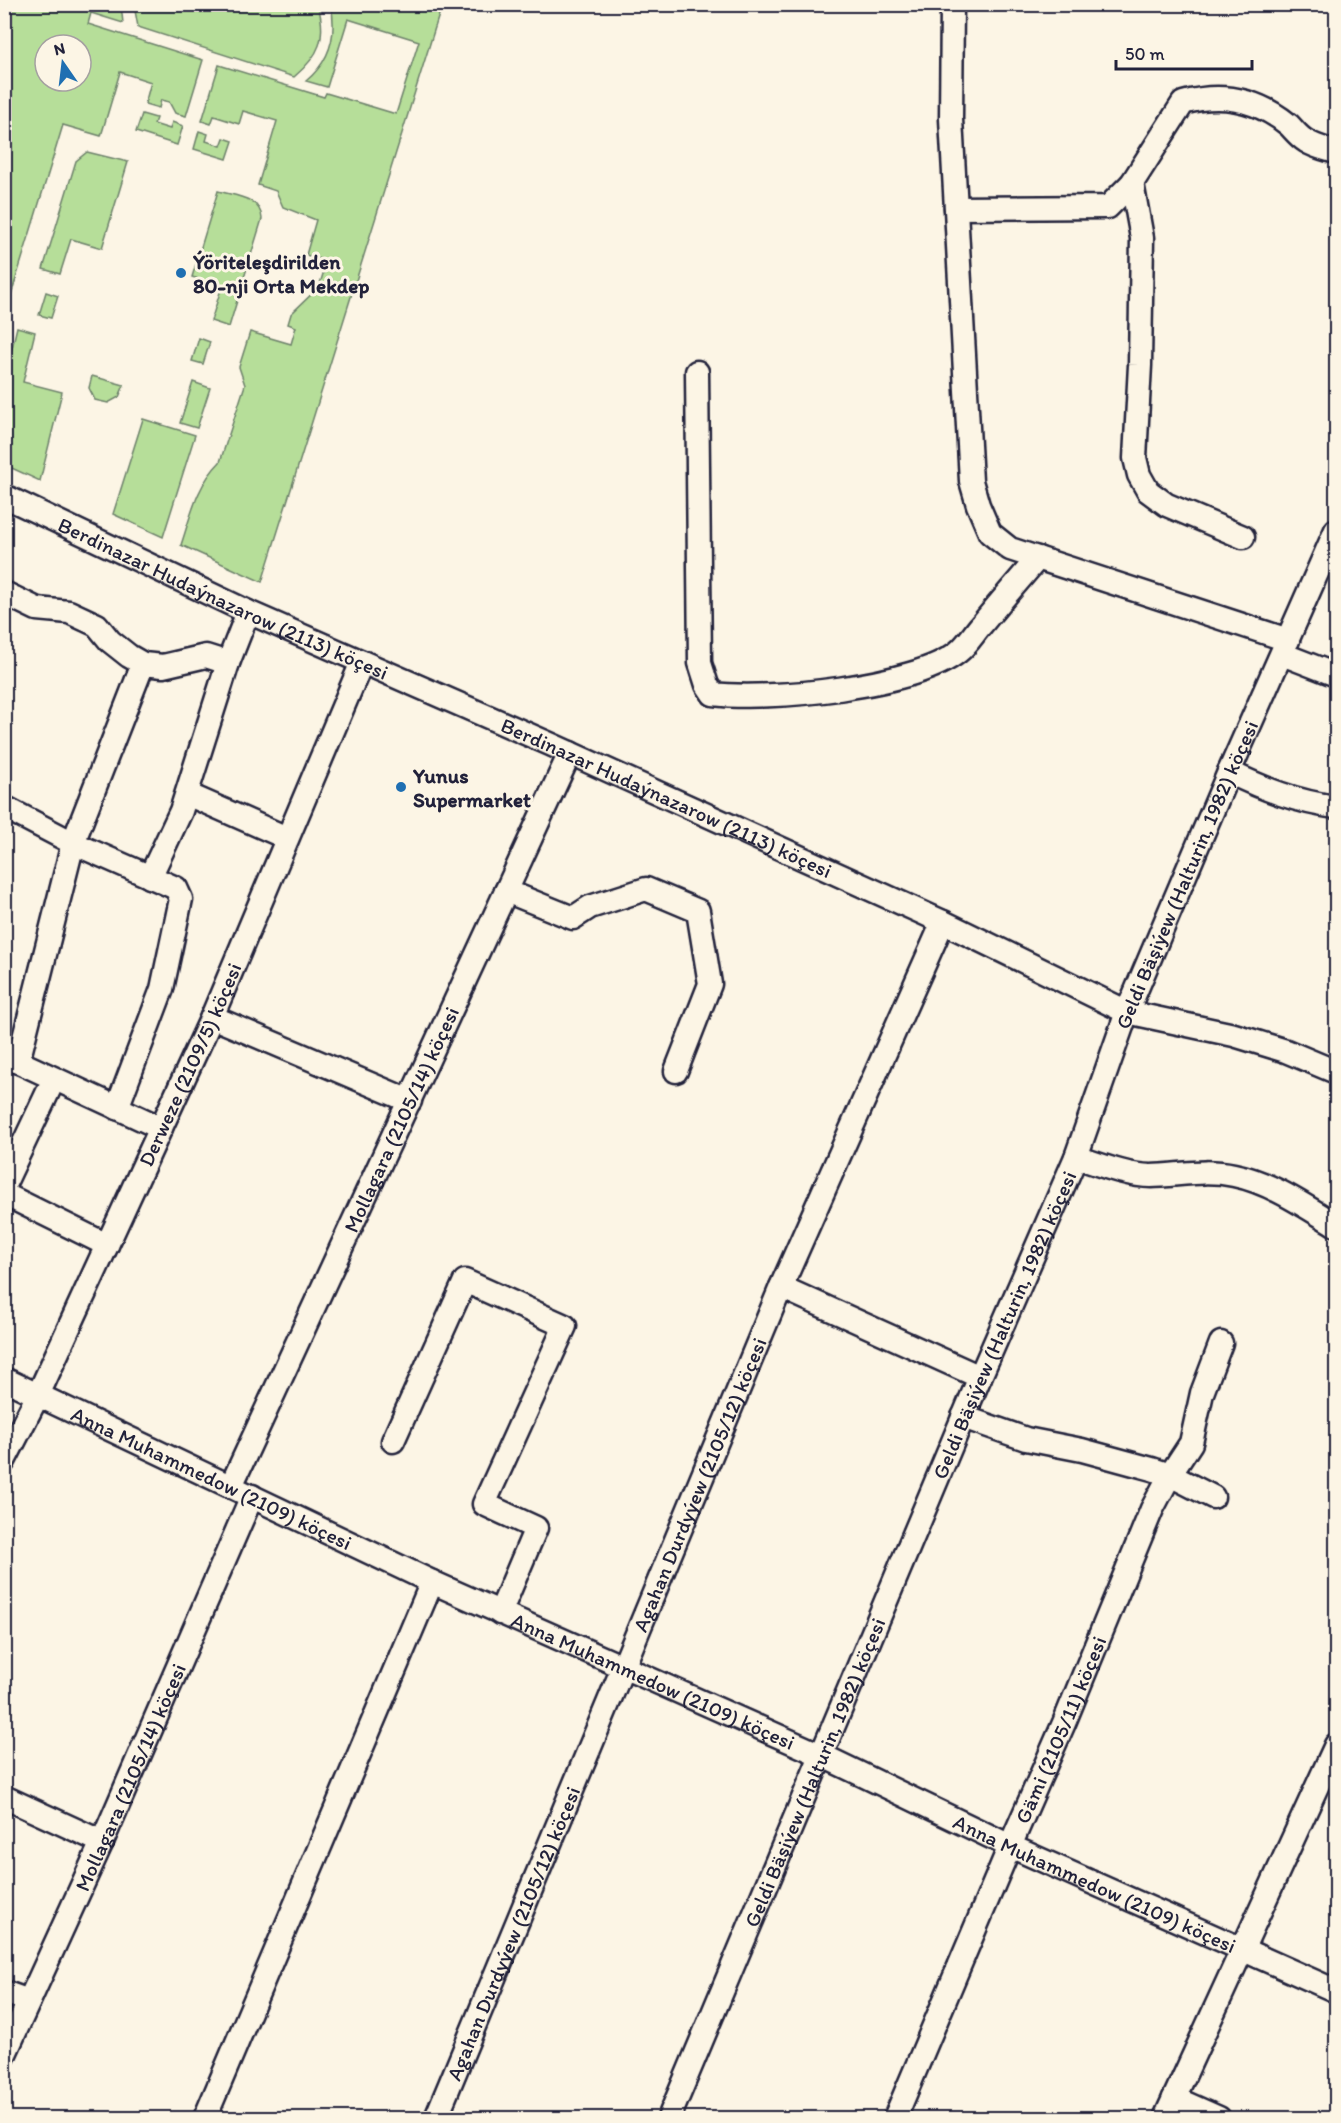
<svg xmlns="http://www.w3.org/2000/svg" width="1341" height="2123" viewBox="0 0 1341 2123" font-family="Itim,sans-serif">
	<style>
		.green { fill: #b6de99; stroke: #6c806a; stroke-width: 1.5; fill-rule: evenodd }
		.lines { fill: none; stroke-linecap: round; stroke-linejoin: round }
		.minor-casing { stroke: #22223b; stroke-width: 27 }
		.minor { stroke: #fcf5e5; stroke-width: 22 }
		.poi-dot { fill: #1f6fb2; stroke: #fcf5e5; stroke-width: 2 }
		.labels { text-anchor: middle; dominant-baseline: central; stroke-width: 6; stroke-linejoin: round; paint-order: stroke }
		.poi-label { font-size: 21px; font-weight: bold; fill: #22223b; stroke: #fcf5e5; text-anchor: start }
		.street-label { font-size: 21px; fill: #22223b; stroke: #fcf5e5 }
	</style>
	<rect width="100%" height="100%" fill="#fcf5e5"/>
	<filter id="ink" filterUnits="userSpaceOnUse"><feTurbulence type="fractalNoise" baseFrequency=".0167" numOctaves="2"/><feDisplacementMap in="SourceGraphic" scale="12" xChannelSelector="R" yChannelSelector="G"/><feConvolveMatrix kernelMatrix="1 2 1 2 8 2 1 2 1" color-interpolation-filters="sRGB"/></filter>
	<g filter="url(#ink)">
		<!-- green -->
		<path class="green" d="M5,4L121,5L123,23L91,13L88,24L203,60L186,116L175,113L169,102L161,100L159,108L145,104L151,82L120,72L101,136L63,125L7,308L5,309ZM45,45H81V81H45Z
			M134,5H318C327,38 320,55 294,77L138,27Z
			M331,5H442L262,582L181,545C191,515 197,485 220,462L245,385L239,367L250,332L291,344L296,327L288,324L291,314L319,287L327,261L306,255L316,220L283,207L276,191L258,185L277,121L243,111L239,124L214,116L211,124L202,121L219,65L324,97L326,93L396,114L419,41L348,19L327,87L306,81C330,61 337,34 331,5Z
			M142,114L156,118L154,124L170,129L172,122L183,126L177,145L136,132Z
			M199,131L208,134L206,141L221,146L224,138L233,141L227,159L194,149Z
			M87,152L128,162L102,248L71,239L60,274L43,269L76,161Z
			M218,191C235,196 261,197 262,219L229,327L211,321L222,286L192,277Z
			M46,292L58,296L51,318L39,315Z
			M17,327L35,332L23,382L62,392L40,481L5,465V377Z
			M199,338L210,342L203,364L192,361Z
			M92,376L124,385L119,397L108,403L95,400L89,388Z
			M193,382L210,388L197,428L180,423Z
			M143,419L195,435L163,537L113,514Z"/>
		<g class="lines">
			<!-- minor casing -->
			<g class="minor-casing">
				<g id="minor">
					<path d="M952,4L951,119L971,481L978,505L990,533L1010,549L1288,640"/>
					<path d="M1132,183L1142,238L1140,365L1135,458L1139,475L1148,491L1167,505L1243,537"/>
					<path d="M956,208L1108,207L1132,183L1183,103C1222,92 1257,99 1289,125C1294,130 1299,137 1306,141C1315,147 1326,149 1336,152"/>
					<path d="M697,372L700,663L707,685L713,694C769,701 914,687 958,652C967,645 974,633 982,624C1000,602 1019,580 1038,558"/>
					<path id="s1" d="M4,496L248,612L550,744L943,922L1127,1012L1234,1035L1286,1051L1336,1072"/>
					<path d="M4,593L37,609L69,612L97,625L110,641L129,656L143,664L163,666L206,656L228,663"/>
					<path d="M1282,654L1336,675"/>
					<path d="M1229,772C1264,789 1297,802 1336,807"/>
					<path d="M187,794L287,838"/>
					<path d="M4,807L73,843L176,888L181,899L162,989L117,1108"/>
					<path d="M150,877L181,811L228,663L248,612"/>
					<path d="M506,891L573,918L590,907L646,889L698,911L710,984L676,1071"/>
					<path d="M212,1017L410,1101"/>
					<path d="M6,1056L161,1128"/>
					<path d="M18,1062L73,843L143,664"/>
					<path d="M1076,1157C1098,1164 1128,1176 1151,1176C1180,1175 1205,1169 1234,1175C1270,1182 1305,1206 1336,1225"/>
					<path d="M4,1185L54,1079"/>
					<path d="M4,1194L107,1245"/>
					<path d="M781,1287L980,1377"/>
					<path id="s2" d="M4,1379L432,1582L821,1755L1010,1846L1336,1991"/>
					<path d="M963,1417L1026,1439L1082,1450L1152,1469L1170,1475L1213,1497"/>
					<path d="M393,1441L465,1281L565,1326L484,1504L536,1528L500,1613"/>
					<path id="s3" d="M4,1461L38,1395L212,1017L362,662"/>
					<path id="s4" d="M231,1486L570,753"/>
					<path d="M4,1797L102,1842"/>
					<path d="M4,1992L29,2001"/>
					<path id="s5" d="M4,2056L102,1842L252,1496"/>
					<path d="M1174,2098L1219,2118"/>
					<path d="M205,2118L432,1582"/>
					<path id="s6" d="M436,2118L781,1287L943,922"/>
					<path id="s7" d="M669,2118L980,1377L1076,1157L1127,1012L1229,772L1336,530"/>
					<path id="s8" d="M895,2118L1010,1846L1064,1723L1152,1509L1170,1475L1191,1443L1202,1393L1221,1343"/>
					<path d="M1165,2118L1336,1745"/>
				</g>
			</g>
			<!-- minor -->
			<use href="#minor" class="minor"/>
		</g>
	</g>
	<!-- markers -->
	<g class="poi-dot">
		<circle cx="181" cy="273" r="6"/>
		<circle cx="401" cy="787" r="6"/>
	</g>
	<g class="labels">
		<!-- poi labels -->
		<g class="poi-label">
			<text x="193" y="261">Ýöriteleşdirilden<tspan x="193" dy="24">80-nji Orta Mekdep</tspan></text>
			<text x="413" y="775">Yunus<tspan x="413" dy="24">Supermarket</tspan></text>
		</g>
		<!-- street labels -->
		<g class="street-label">
			<text stroke="none"><textPath href="#s1" startOffset="242">Berdinazar Hudaýnazarow (2113) köçesi</textPath></text>
			<text stroke="none"><textPath href="#s1" startOffset="728">Berdinazar Hudaýnazarow (2113) köçesi</textPath></text>
			<text stroke="none"><textPath href="#s7" startOffset="1347">Geldi Bäşiýew (Halturin, 1982) köçesi</textPath></text>
			<text stroke="none"><textPath href="#s3" startOffset="438">Derweze (2109/5) köçesi</textPath></text>
			<text stroke="none"><textPath href="#s4" startOffset="404">Mollagara (2105/14) köçesi</textPath></text>
			<text stroke="none"><textPath href="#s7" startOffset="861">Geldi Bäşiýew (Halturin, 1982) köçesi</textPath></text>
			<text stroke="none"><textPath href="#s2" startOffset="230">Anna Muhammedow (2109) köçesi</textPath></text>
			<text stroke="none"><textPath href="#s6" startOffset="686">Agahan Durdyýew (2105/12) köçesi</textPath></text>
			<text stroke="none"><textPath href="#s2" startOffset="716">Anna Muhammedow (2109) köçesi</textPath></text>
			<text stroke="none"><textPath href="#s8" startOffset="422">Gämi (2105/11) köçesi</textPath></text>
			<text stroke="none"><textPath href="#s7" startOffset="375">Geldi Bäşiýew (Halturin, 1982) köçesi</textPath></text>
			<text stroke="none"><textPath href="#s5" startOffset="306">Mollagara (2105/14) köçesi</textPath></text>
			<text stroke="none"><textPath href="#s2" startOffset="1202">Anna Muhammedow (2109) köçesi</textPath></text>
			<text stroke="none"><textPath href="#s6" startOffset="200">Agahan Durdyýew (2105/12) köçesi</textPath></text>
		</g>
	</g>
	<!-- margin -->
	<rect width="1341" height="2123" fill="none" stroke="#fcf5e5" stroke-width="24"/>
	<rect x="12" y="12" width="1317" height="2099" fill="none" stroke="#22223b" stroke-width="2" filter="url(#ink)"/>
	<!-- north arrow -->
	<g transform="translate(63 63) rotate(346)"><circle r="28" fill="#fcf5e5" stroke="#a5a1a1" stroke-width="1.5"/>
	<path d="M0-4.5L10 22L0 15L-10 22Z" fill="#1f6fb2"/>
	<text y="-9" font-size="16" font-weight="bold" text-anchor="middle" fill="#22223b">N</text>
	</g>
	<!-- scale -->
	<path d="M1116 60v9h136v-9" fill="none" stroke="#22223b" stroke-width="3"/>
	<text x="1125" y="60" font-size="18" fill="#22223b" stroke="#fcf5e5" stroke-width="4.5" paint-order="stroke">50 m</text>
</svg>
